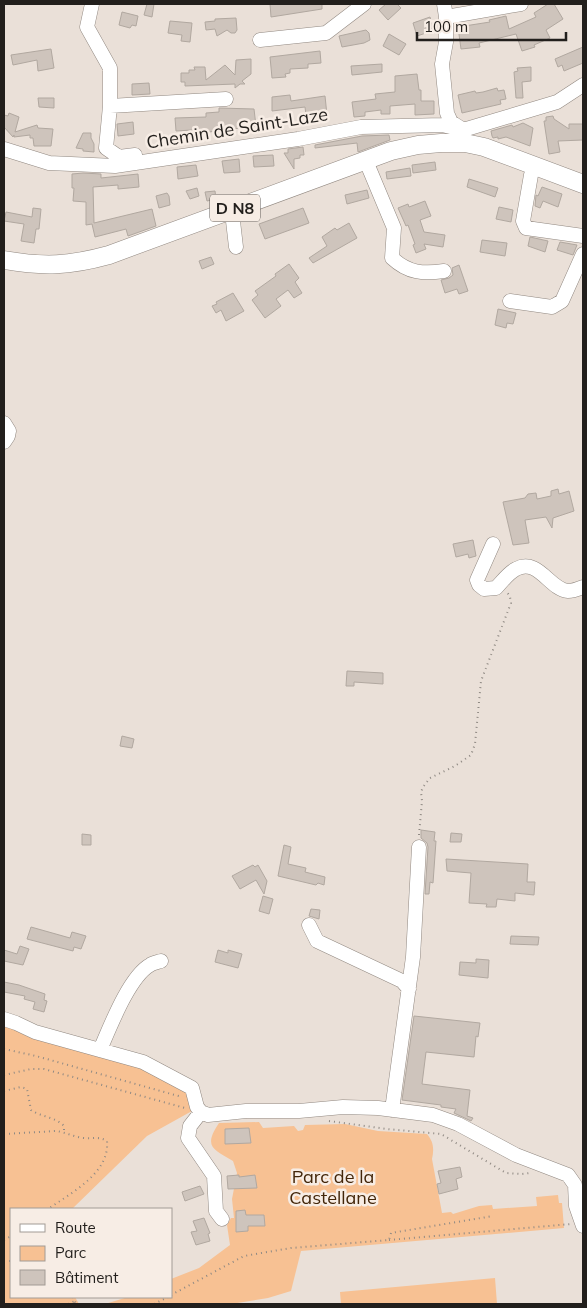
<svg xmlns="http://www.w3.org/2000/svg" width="587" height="1308" viewBox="0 0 587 1308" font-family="Mulish,sans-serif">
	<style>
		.green { fill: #f7c193 }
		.building { fill: #cec4bc; stroke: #b1a8a0 }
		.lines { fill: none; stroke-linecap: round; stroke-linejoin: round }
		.minor-casing { stroke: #918881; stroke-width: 15 }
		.major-casing { stroke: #918881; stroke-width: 19 }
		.path { stroke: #8f8983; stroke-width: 2; stroke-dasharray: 1 4; stroke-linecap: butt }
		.minor { stroke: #fff; stroke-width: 14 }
		.major { stroke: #fff; stroke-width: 18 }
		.labels { text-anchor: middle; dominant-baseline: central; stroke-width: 5; stroke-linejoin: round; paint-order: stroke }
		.shield { fill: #f7ede5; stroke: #625d58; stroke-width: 1 }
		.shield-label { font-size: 16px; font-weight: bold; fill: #221f1c }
		.street-label { font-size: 18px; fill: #221f1c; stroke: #f7ede5 }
		.park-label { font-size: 18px; fill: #432609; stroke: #f7ede5 }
	</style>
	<rect width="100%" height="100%" fill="#eae0d8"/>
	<!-- green -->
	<path class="green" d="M4,1025L101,1052L183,1083L192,1111L147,1136L72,1209H11V1297H75L79,1304H4Z
		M259,1122L263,1128L294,1126L298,1131L303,1130L305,1125L345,1124L378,1131L427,1134C434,1142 434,1150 432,1159L442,1213L451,1212L453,1214L479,1206L492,1205L493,1209L537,1206L536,1197L558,1195L559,1203H562L564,1228L301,1251L291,1291L268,1298L231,1304H105L128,1297H171V1279L199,1268L230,1245L227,1225L231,1218H234L232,1199L237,1173L233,1161C213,1149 203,1147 219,1123Z
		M495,1278L497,1304H341L340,1292Z"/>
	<!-- building -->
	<path class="building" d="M147,4H154L152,17L144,15Z
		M270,4H322V9L271,17Z
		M386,4H397L401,8L388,20L379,10Z
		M548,4H554L563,19L546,30L550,38L534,45L535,47L522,51L516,34L479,43L480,47L461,49L458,27L490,22L489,20L506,16L509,29L536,17L534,13Z
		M122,12L138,16L136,26L132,25L130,28L119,25Z
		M430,17L433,28L425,31L426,33L417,36L413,23Z
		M236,18L237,30L235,33H231L227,30L217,36L215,29L206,30L205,22L215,21V19Z
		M170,21L192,23L190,42L181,41L182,35L168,33Z
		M366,30L369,33L370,40L364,43L342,47L339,36Z
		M389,34L406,44L399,55L383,46Z
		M583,47V63L564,71L562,65L558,67L555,59Z
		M51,49L54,68L38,71L37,60L13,65L11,55Z
		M320,51L321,63L308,64V68L290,69V73L285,74L286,77L272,78L270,57Z
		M251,59V74L242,81L245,84H240L235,88V84L185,86V82H181V73H189V70H195L194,67H205L206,80L225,65L235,75L236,60Z
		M382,64V72L352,75L351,66Z
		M531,67V81L522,82L523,98H516L514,72L518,71L517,68Z
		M417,74L419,90H421V101H434V114L415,115V104L390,106V114H381V110L365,112V116L354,117L352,102L376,99L375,94L395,92V76Z
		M149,83L150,94L132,95V84Z
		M497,88L498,91L504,90L506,99L500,100L501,104L462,113L458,95L475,91L476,93L483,92Z
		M290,95L291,101L325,96L327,115H306L305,107L272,111V97Z
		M38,98H54V108L39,107Z
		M219,108L254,109L256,126L193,134L192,130L176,131L175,118L206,117V113L219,112Z
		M9,113L19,117L15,132L37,125L38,128L53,129L51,146H34L33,138H30V135L14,137V135L13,137L4,127V115L8,116Z
		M553,116L554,119L569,129V124H583V140L558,141L560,152L549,154L544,121H546V117Z
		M133,122L134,134L118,136L117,124Z
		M523,123L533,128L530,146L506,137L498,139V137L493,138L492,136L491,131L512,125L513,127Z
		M83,133H91V138L94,144V152L83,151V149L76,148Z
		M389,135L390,140L358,152L357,143L315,148V145L362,136Z
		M303,147L304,155H300V158L294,159V169L284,153H288V149Z
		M273,155L274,166L254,167L253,156Z
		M239,159L240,172L224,173L222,161Z
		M435,162L436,170L413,173L412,165Z
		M196,165L198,176L178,179L177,167Z
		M410,168L411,176L387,179L386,172Z
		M83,173L101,174V178L138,174L139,187L118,189V185L93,187L94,223L152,209L156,226L128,236L126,229L95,237L92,224L86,225V202L73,201L74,188H72V174Z
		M469,179L498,188L495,197L467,187Z
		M542,187L562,194L558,207L543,201L540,208L535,206L536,195L538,196Z
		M197,188L199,196L190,199L186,191Z
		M367,190L369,198L347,204L345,195Z
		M215,191L216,199L207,201L205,192Z
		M167,193L169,196L170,205L159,208L156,196Z
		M425,201L431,216L420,220L424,232L445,235L443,247L424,244L426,249L416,253L413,245L415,244L408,225L406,226L398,208L408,204L409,207Z
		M499,207L513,210L511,222L496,219Z
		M33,208L41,209L39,229H36L34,243L21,241L24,224L4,221L6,212L32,217Z
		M303,208L309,223L265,239L259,224Z
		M349,223L357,238L313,263L309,258L327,246L322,237L335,228L337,230Z
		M530,237L548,241L545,252L528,246Z
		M482,240L507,243L505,256L480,252Z
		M560,242L577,245L573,255L557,250Z
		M211,257L214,264L202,269L199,261Z
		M289,264L299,278L295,282L302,293L294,298L288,290L276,299L281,306L265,318L252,300L258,295L255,291L276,276L275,274Z
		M459,265L468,291L459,294L457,289L445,293L441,280L449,278L453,275L452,268Z
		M233,293L244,311L226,321L221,310L216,313L212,306L217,304L216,302Z
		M498,309L516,313L513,324L507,323L506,328L495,325Z
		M558,489L559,494L569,491L574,511L553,518L552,528L546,517L525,520L529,543L513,545L503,502L525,498L528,494L536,493L537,499L551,496V491Z
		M473,540L476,556L469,558L468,554L456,557L453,544Z
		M347,671L383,673V684L354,682V686H346Z
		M122,736L134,739L132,748L120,746Z
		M421,830L435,832L434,841H436L433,883L430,882L429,894H425L428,847L427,843L421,838Z
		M451,833L462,834L461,842H450Z
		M82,834L91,835V845H82Z
		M284,845L291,847L288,864L306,868L305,872L325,877L324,885L318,883L316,885L278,876Z
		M446,859L528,864L527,882H535L534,895L515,893V901L497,899L496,907H486L487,904L469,903L471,873L447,871Z
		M253,865L255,867L258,865L267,881L264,894L256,880L240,889L232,876Z
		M263,896L273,899L269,914L259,911Z
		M311,909L320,910L319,919L309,916Z
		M31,927L70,938L72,932L86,936L81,949L74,947L73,951L27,939Z
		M511,936L539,937L538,945L510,944Z
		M20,946L29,949L23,965L4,961V950L17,954Z
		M218,950L228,953V950L242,954L238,968L215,962Z
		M476,959L489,960L488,978L459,975L460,962L476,963Z
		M4,982L19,985L45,994L44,1000L47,1001L44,1012L33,1009L35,1002L24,999L25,996L4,992Z
		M414,1016L480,1023L478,1037L476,1036L474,1057L426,1052L422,1084L470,1090L467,1116L473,1118L471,1121L454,1113L456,1109L441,1107V1105L402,1100Z
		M249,1128L251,1143L225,1144V1129Z
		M460,1167L462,1177L456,1179L458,1189L439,1194L437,1184L441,1183L438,1171Z
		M239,1175V1177L255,1175L257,1188L228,1189L227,1176Z
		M200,1186L204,1194L185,1201L182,1192Z
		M245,1210L246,1215H264L265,1226H248V1231L236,1232V1211Z
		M204,1218L210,1233L208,1234L210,1241L196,1245L191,1232L197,1231L193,1221Z"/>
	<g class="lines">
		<!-- minor casing -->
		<g class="minor-casing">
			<path id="minor" d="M92,4L87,27L110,68V106L106,148L119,157L135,155
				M444,4L446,17
				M260,40L326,33L364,4
				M110,106L226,99
				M462,129L451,122L447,113L442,64L446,42V17L521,4
				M4,149L49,163L115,166L298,139L361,127L442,125L463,130L557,102L583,85
				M366,161L394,228L392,258C408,273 423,274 444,271
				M535,166L531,175L523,221L526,228L583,236
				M230,210L233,221L236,247
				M510,301L552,307L562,301L583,254
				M4,423L9,431L8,436L4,442
				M493,544L477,580L479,585L484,589L496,588C502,582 508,573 516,569C538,557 550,590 568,591C573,591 578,589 583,587
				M309,925L317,941L402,981L409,989
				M4,1019L16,1023L35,1032L143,1062L192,1088L197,1107L201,1112L208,1115L246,1111H299L343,1107L378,1108L433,1115L458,1124L516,1155L568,1175L575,1185L576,1206L583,1226
				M100,1050C110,1027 129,977 150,965C153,963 158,962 161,961
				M392,1110L413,957L419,847
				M201,1112L190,1126L188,1138L214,1176L216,1211L222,1219"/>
		</g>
		<!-- major casing -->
		<g class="major-casing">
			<path id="major" d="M4,260C44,267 69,266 109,255L391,151L418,145L441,143H465L484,147L583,184"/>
		</g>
		<!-- path -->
		<path class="path" d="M419,835L422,801L421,792L423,787L430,778L455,766L471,755L475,744L481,681L511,603L510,597L507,592
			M4,1049L36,1056L182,1097
			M4,1075L31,1069H44L185,1108
			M4,1091L21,1087L27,1089L31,1110C41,1117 56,1117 64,1126V1131
			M329,1121L387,1129L441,1134L506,1173L522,1174L530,1173
			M4,1134L56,1131C65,1132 74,1137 84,1138C93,1139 99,1136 107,1141C110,1173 71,1193 48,1209
			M4,1240L11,1236
			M389,1240L571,1224
			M4,1261H11
			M171,1295L244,1256L291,1248L389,1240L391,1233L493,1216
			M73,1297L76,1304
			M68,1304L75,1301
			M154,1304L168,1297"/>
		<!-- minor -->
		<use href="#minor" class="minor"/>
		<!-- major -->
		<use href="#major" class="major"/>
	</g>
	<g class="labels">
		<!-- shield labels -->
		<rect class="shield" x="210" y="194.5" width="50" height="27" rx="4"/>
		<g class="shield-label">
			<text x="235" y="208">D N8</text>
		</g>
		<!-- street labels -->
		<g class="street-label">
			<text transform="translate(237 128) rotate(-9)">Chemin de Saint-Laze</text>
		</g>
		<!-- park labels -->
		<g class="park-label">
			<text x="333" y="1176">Parc de la<tspan x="333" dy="21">Castellane</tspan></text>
		</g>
	</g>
	<!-- border -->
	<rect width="587" height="1308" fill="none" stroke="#221f1c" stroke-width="10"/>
	<!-- legend -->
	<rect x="10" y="1208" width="162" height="90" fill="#f7ede5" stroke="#a29b95"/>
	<rect x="20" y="1224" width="25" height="8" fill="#ffffff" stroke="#a29b95"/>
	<text x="55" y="1233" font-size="15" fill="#221f1c">Route</text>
	<rect x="20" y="1246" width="25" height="15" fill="#f7c193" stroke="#a29b95"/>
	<text x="55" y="1258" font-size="15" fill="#221f1c">Parc</text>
	<rect x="20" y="1270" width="25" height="15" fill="#cec4bc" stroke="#a29b95"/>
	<text x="55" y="1283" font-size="15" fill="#221f1c">Bâtiment</text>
	<!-- scale -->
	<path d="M417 32v8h149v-8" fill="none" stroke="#221f1c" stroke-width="2.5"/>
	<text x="424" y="32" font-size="15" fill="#221f1c" stroke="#f7ede5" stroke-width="4" paint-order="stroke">100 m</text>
</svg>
